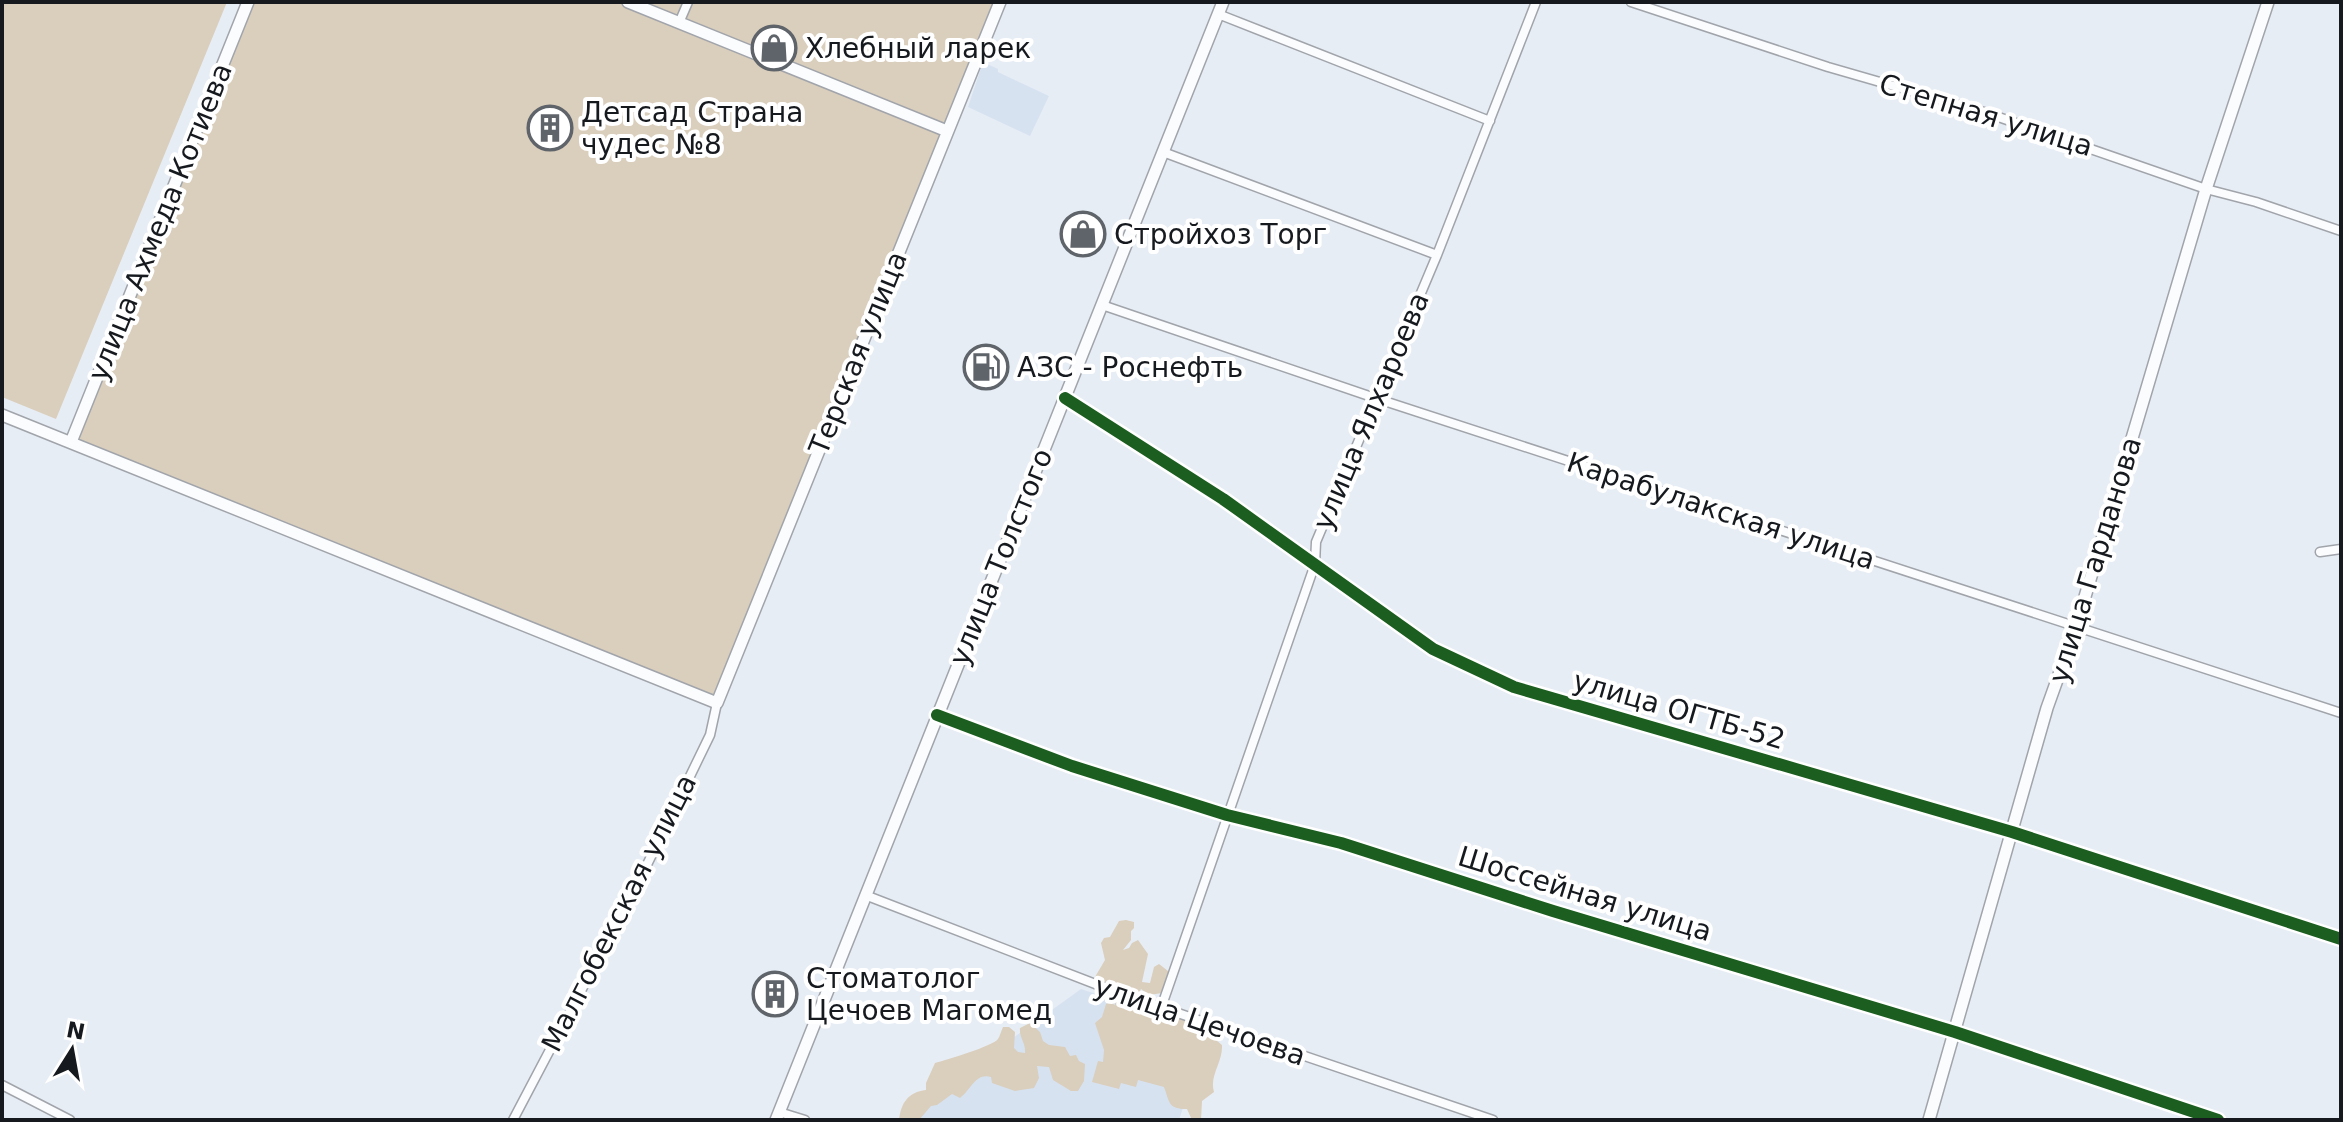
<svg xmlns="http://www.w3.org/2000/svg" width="2343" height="1122" viewBox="0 0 2343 1122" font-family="'DejaVu Sans',sans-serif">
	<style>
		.built { fill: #d7e2f1 }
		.green { fill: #dacebc }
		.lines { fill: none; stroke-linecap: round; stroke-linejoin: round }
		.minor-casing { stroke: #a1a5ab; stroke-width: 11 }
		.tertiary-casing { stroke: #a1a5ab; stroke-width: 14 }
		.minor { stroke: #fbfcfe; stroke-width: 8 }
		.tertiary { stroke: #fbfcfe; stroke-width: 11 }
		.cycleway-casing { stroke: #fff; stroke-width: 17 }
		.cycleway { stroke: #1b5e20; stroke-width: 12 }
		.labels { text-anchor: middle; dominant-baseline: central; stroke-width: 8; stroke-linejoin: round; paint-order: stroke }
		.poi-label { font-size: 28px; fill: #161a1f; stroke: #fff; text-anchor: start }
		.street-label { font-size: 28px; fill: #161a1f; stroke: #fff }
	</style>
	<rect width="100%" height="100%" fill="#e7edf5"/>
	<!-- built -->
	<path class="built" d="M983,62L998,69V72L1049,96L1030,136L968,107Z
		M1081,989L1208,1031L1179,1120H913L917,1107Z"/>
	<!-- green -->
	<path class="green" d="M2,2H227L56,419L2,397Z
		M248,2H1000L717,703L71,442Z
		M1126,920L1134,922V928L1131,931V940L1123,950L1129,948L1132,943L1138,940L1148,954L1142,982L1150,983L1154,967L1159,964L1168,971L1169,979L1162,993L1149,995L1141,989L1139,993L1164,1006L1196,1018L1205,1038L1211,1036L1222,1045C1223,1062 1209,1076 1214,1092L1202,1101L1201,1120H1192L1187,1109C1168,1109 1170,1103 1164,1087L1138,1080L1136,1087L1121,1083L1119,1089L1092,1082L1098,1061L1103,1062L1104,1050L1095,1023L1102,1017L1106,1004L1109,1002L1115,1005L1116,999L1110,993L1097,989L1095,977L1105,960L1101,943L1104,938L1110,937L1119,921Z
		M1030,1023L1040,1032L1043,1041L1049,1045L1065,1047L1070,1056L1076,1055L1079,1061L1085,1064L1084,1081L1078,1091H1071L1053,1080L1049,1067L1037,1066L1039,1078L1034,1088L1015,1091L992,1083L991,1077C975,1073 972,1089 960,1098L952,1094L937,1105L931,1106L919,1120H899C901,1103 908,1092 926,1090V1083L935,1063C946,1060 993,1046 998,1039C1000,1036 1001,1031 1003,1027H1009L1015,1032L1014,1048L1018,1052L1025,1053C1026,1043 1019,1038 1020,1028Z"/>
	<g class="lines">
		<!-- minor casing -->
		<g class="minor-casing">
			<path id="minor" d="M1631,2L1828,67L1984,112L2206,189L2256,202L2341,231
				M1218,14L1490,121
				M679,23L688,2
				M1163,152L1437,255
				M1102,305L1375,398L2341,713
				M2320,552L2341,549
				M937,715L1072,766L1227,815L1341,843L1553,911L1955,1032L2218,1120
				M865,895L1116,992L1493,1120
				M1161,1008L1315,564L1316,542L1437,255L1536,2
				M2,1085L70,1120
				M779,1112L805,1120
				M513,1120L642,875L710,735L717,703"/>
		</g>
		<!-- tertiary casing -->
		<g class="tertiary-casing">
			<path id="tertiary" d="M628,2L947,131
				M1065,398L1223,499L1433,649L1514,687L2012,832L2341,939
				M2,415L717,703L1000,2
				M71,442L248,2
				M776,1120L1223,2
				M1929,1120L2047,708L2076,627L2206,189L2268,2"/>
		</g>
		<!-- minor -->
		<use href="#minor" class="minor"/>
		<!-- tertiary -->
		<use href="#tertiary" class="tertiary"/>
		<!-- cycleway casing -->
		<g class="cycleway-casing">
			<path id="cycleway" d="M1065,398L1223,499L1433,649L1514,687L2012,832L2341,939
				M937,715L1072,766L1227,815L1341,843L1553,911L1955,1032L2218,1120"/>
		</g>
		<!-- cycleway -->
		<use href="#cycleway" class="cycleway"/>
	</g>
	<!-- icons -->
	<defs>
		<g id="shop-ring" transform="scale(2.3)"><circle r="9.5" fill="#fff" stroke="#5f646a" stroke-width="1.5"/><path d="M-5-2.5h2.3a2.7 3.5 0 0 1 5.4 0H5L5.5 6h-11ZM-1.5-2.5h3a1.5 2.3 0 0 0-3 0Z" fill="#5f646a"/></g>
		<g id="building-ring" transform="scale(2.3)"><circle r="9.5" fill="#fff" stroke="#5f646a" stroke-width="1.5"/><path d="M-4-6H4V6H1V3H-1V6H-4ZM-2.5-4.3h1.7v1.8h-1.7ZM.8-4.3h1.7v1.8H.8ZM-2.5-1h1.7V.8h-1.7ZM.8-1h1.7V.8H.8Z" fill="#5f646a"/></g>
		<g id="fuel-ring" transform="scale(2.3)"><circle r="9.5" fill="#fff" stroke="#5f646a" stroke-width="1.5"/><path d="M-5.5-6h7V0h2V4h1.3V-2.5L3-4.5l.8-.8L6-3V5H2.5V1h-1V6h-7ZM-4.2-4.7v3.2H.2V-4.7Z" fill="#5f646a"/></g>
	</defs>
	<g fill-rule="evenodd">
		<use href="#shop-ring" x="774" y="48"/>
		<use href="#building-ring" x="550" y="128"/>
		<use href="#shop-ring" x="1083" y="234"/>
		<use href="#fuel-ring" x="986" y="367"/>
		<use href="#building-ring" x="775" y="994"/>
	</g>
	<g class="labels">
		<!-- poi labels -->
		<g class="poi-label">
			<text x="805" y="48">Хлебный ларек</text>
			<text x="581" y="112">Детсад Страна<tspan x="581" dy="32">чудес №8</tspan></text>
			<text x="1114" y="234">Стройхоз Торг</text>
			<text x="1017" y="367">АЗС - Роснефть</text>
			<text x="806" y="978">Стоматолог<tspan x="806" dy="32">Цечоев Магомед</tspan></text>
		</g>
		<!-- street labels -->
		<g class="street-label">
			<text transform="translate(1986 115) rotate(17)">Степная улица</text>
			<text transform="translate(160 222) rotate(-68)">улица Ахмеда Котиева</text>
			<text transform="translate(858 353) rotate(-68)">Терская улица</text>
			<text transform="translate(1371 411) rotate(-67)">улица Ялхароева</text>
			<text transform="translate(1721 511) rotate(18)">Карабулакская улица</text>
			<text transform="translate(1001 557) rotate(-68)">улица Толстого</text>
			<text transform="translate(2095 560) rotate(-73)">улица Гарданова</text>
			<text transform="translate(1679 710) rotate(16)">улица ОГТБ-52</text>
			<text transform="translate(1585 894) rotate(17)">Шоссейная улица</text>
			<text transform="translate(619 913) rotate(-63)">Малгобекская улица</text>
			<text transform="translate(1200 1021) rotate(19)">улица Цечоева</text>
		</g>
	</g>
	<!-- border -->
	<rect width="2343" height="1122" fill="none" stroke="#161a1f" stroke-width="8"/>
	<!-- north arrow -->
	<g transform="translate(72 1050) rotate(11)" stroke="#ffffff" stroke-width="6" paint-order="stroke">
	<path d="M0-6L14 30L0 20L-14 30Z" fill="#161a1f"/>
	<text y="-12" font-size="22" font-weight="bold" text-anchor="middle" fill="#161a1f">N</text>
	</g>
</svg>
